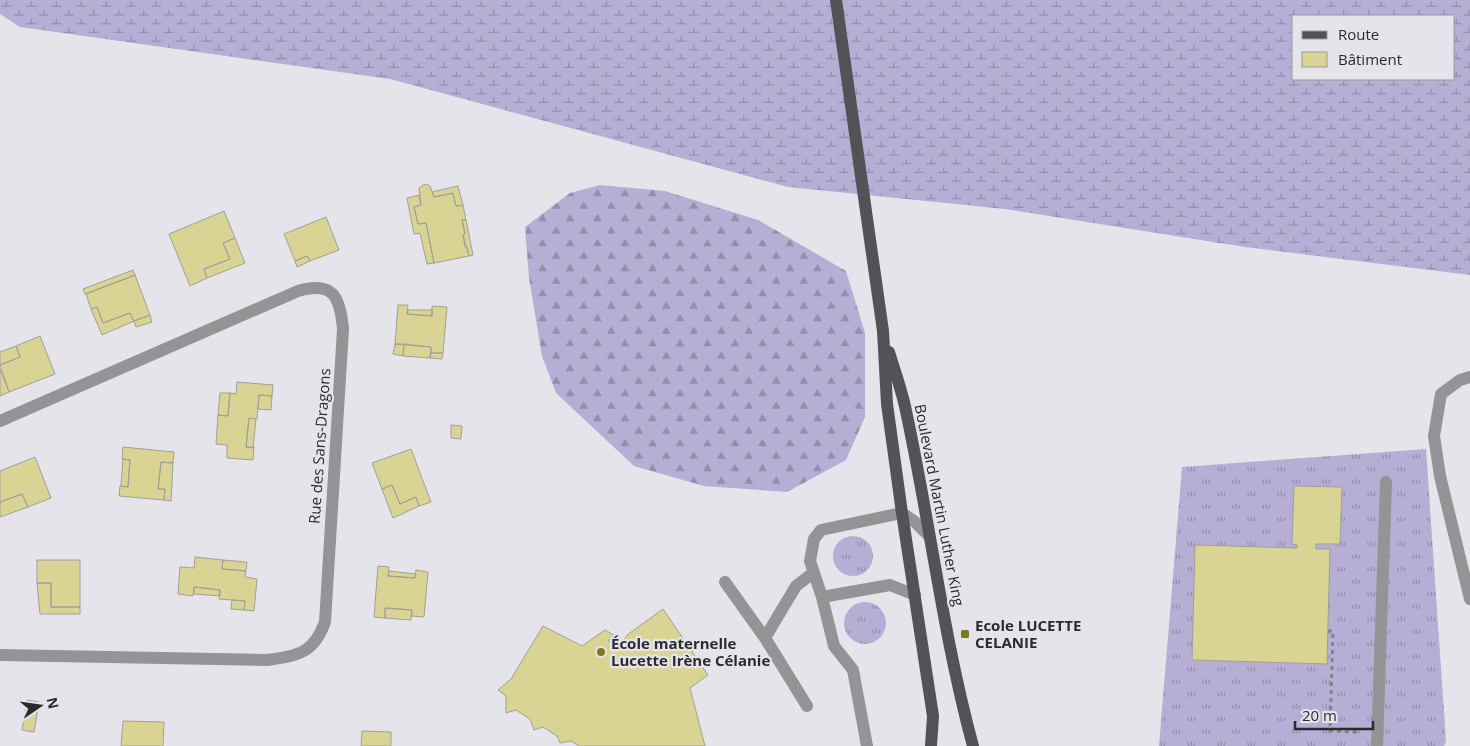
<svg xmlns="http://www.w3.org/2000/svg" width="1470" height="746" viewBox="0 0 1470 746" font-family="'Open Sans',sans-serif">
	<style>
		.grass { fill: url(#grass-tufts) }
		.forest { fill: url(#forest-firs) }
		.wetland { fill: url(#wetland-marsh); fill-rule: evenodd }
		.building { fill: #d9d494; stroke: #a0a099 }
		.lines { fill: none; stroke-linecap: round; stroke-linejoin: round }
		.path { stroke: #838387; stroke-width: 3; stroke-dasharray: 4 4; stroke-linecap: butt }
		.minor { stroke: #949497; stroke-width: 12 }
		.major { stroke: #535257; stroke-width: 12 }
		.poi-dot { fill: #80781d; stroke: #e5e4eb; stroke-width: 2 }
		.labels { text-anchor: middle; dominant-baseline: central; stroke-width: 4.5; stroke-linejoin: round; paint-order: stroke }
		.street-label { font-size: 15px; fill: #2b2b2d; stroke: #e5e4eb }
		.poi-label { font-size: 15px; font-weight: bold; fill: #2b2b2d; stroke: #e5e4eb; text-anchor: start }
	</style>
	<defs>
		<pattern id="grass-tufts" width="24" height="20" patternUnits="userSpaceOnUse" patternTransform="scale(1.25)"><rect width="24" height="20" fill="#b6aed4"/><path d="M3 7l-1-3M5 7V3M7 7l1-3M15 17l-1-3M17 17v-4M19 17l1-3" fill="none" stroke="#948eac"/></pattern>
		<pattern id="forest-firs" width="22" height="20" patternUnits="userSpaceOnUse" patternTransform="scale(1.25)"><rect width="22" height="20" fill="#b6aed4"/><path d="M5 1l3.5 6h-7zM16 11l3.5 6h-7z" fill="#948eac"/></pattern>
		<pattern id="wetland-marsh" width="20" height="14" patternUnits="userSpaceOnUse" patternTransform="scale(1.25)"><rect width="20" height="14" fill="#b6aed4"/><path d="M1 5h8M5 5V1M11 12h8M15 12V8" fill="none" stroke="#948eac"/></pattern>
	</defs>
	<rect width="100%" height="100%" fill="#e5e4eb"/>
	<!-- grass -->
	<path class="grass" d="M1426,449L1446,741L1444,746H1159L1182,467Z
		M833 556a20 20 0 1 1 40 0a20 20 0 1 1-40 0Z
		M844 623a21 21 0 1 1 42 0a21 21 0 1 1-42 0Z"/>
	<!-- forest -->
	<path class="forest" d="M600,185L665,191L758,220L846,271L865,333V417L846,460L787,492L704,486L634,466L556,393L542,356L529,278L525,227L570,193Z"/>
	<!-- wetland -->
	<path class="wetland" d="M0,0H1470V275L1245,247L1005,209L788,187L390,79L20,27L0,14ZM1294,16H1454V79H1294Z"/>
	<!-- building -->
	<path class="building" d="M427,184L430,186L434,197L453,193L456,206L463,205L466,220H462L465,234L463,235L469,256L434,263L426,223L418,224L414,207L421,205L419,188L423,185Z
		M458,186L463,205L456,206L453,193L434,197L432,192Z
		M419,195L421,205L414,207L418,224L426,223L434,263L427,264L420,233L414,234L407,198Z
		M224,211L235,238L223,243L230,259L204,269L207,278L190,286L169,234Z
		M326,217L339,250L310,261L307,256L295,261L284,234Z
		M462,220H466L473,255L469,256L467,247H465L463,235L465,234Z
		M235,238L245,263L207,278L204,269L230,259L223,243Z
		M307,256L310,261L297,267L295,261Z
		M133,270L135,275L85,294L83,289Z
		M135,275L150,315L134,321L130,313L103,323L97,307L91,309L86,294Z
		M398,305H408L407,314L432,316V306L447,307L443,353H431V347L395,344Z
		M97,307L103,323L130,313L134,321L102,335L91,309Z
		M408,310H432V316L407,314Z
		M150,315L152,322L136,327L134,321Z
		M40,336L55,374L9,392L0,365L20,357L16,346Z
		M395,344H404L403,356L393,354Z
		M404,344L431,347L430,358L403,356Z
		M16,346L20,357L0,365V352Z
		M431,353H443L442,359L430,358Z
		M0,369L9,392L0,396Z
		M237,382L273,385L272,396L259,395L257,419L249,418L246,447H254L253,460L227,458V445L216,444L218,415L228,416L230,393L236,394Z
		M220,393H230L228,416L218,415Z
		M259,395L272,396L271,410L258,409Z
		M249,418L256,419L253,448L246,447Z
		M451,425L462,426L461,439L451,438Z
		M123,447L174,452L173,463L161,462L158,489H165L164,500L119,496L120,486L128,487L130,460L122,459Z
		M411,449L431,502L419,506L416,497L400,504L392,485L382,489L372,463Z
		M35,457L51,498L28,507L22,494L0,502V471Z
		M123,459L130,460L128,487L121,486Z
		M161,462L173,463L171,501L164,500L165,489H158Z
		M392,485L400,504L416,497L419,506L393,518L382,489Z
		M1294,486L1342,487L1340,544H1316V549H1330L1327,664L1192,660L1195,545L1297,548V545L1292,544Z
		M22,494L28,507L0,517V502Z
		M195,557L223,560L222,569L246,571L245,577L257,579L254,611L244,610L245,601L219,599L220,590L194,587L193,596L178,594L180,567L194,568Z
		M37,560H80V607H51V583H37Z
		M223,560L247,562L246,571L222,569Z
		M378,566L389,567L388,576L415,578L416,570L428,572L424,617L411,616L412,610L385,608V618L374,617Z
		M389,571L416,574L415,578L388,576Z
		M37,583H51V607H80V614H40Z
		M194,587L220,590V596L194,594Z
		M232,600L245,601L244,610L231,609Z
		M385,608L412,610L411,620L385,618Z
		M663,609L708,675L690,688L705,746H579L571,741L560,743L557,736L543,727L534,730L530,719L516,710L506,713V696L498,690L511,679L543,626L582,646L605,630L614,635L608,641L620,646L627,635Z
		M27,700L39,702L34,732L22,730Z
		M123,721L164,722L163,746H121Z
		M362,731L391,732V746H361Z"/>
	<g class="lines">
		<!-- path -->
		<path class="path" d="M1328,631H1333L1330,731L1360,732"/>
		<!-- minor -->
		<path class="minor" d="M1470,377L1460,380L1441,394L1434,436L1440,476L1470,599
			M0,421L298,291C333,281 340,296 343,329L325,622C314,653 298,656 267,660L0,655
			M725,582L765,638L807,706
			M822,597L890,585L915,595
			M765,638L796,586L813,573
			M867,746L853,670L834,646L822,597L810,561L814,539L821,530L902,513L915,522L929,536
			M1377,746L1386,482"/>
		<!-- major -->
		<path class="major" d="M836,0L883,331L887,404L902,513L933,716L931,746
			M889,352C895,372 902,391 906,411C930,522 943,636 973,746"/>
	</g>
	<!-- markers -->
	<g class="poi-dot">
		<rect x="960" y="629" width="10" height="10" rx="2.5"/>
		<circle cx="601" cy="652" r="5"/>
	</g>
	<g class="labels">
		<!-- street labels -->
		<g class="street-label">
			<text transform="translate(319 446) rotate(-86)">Rue des Sans-Dragons</text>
			<text transform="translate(940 505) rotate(79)">Boulevard Martin Luther King</text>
		</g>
		<!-- poi labels -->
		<g class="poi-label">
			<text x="975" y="625">Ecole LUCETTE<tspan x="975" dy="17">CELANIE</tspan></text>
			<text x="611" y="643">École maternelle<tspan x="611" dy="17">Lucette Irène Célanie</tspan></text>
		</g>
	</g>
	<!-- legend -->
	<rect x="1292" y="15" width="162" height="65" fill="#e5e4eb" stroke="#9b9a9f"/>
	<rect x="1302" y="31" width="25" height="8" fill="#535257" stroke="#9b9a9f"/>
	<text x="1338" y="40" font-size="15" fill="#2b2b2d">Route</text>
	<rect x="1302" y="52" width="25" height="15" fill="#d9d494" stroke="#9b9a9f"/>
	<text x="1338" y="65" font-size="15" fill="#2b2b2d">Bâtiment</text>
	<!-- north arrow -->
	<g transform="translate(40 706) rotate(77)" stroke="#e5e4eb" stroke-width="4" paint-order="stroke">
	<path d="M0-4L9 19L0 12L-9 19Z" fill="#2b2b2d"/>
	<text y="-8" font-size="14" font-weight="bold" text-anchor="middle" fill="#2b2b2d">N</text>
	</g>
	<!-- scale -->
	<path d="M1295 721v8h78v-8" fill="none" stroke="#2b2b2d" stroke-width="2.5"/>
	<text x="1302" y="721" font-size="15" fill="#2b2b2d" stroke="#e5e4eb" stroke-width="4" paint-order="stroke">20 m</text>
</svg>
